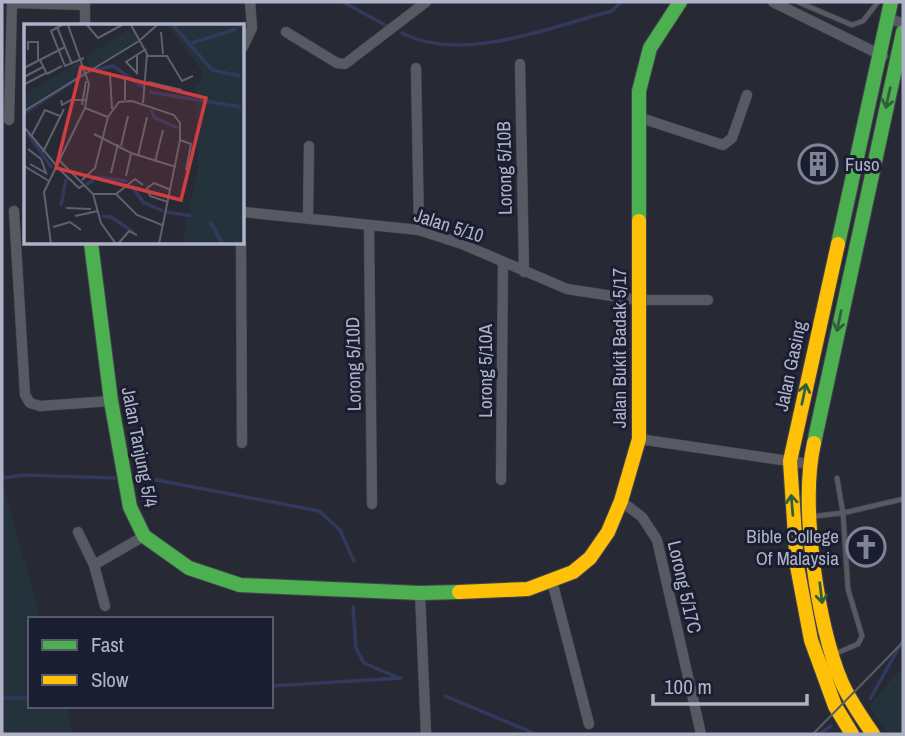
<svg xmlns="http://www.w3.org/2000/svg" width="905" height="736" viewBox="0 0 905 736" font-family="'Archivo Narrow',sans-serif">
	<style>
		.green { fill: #24323b }
		.lines { fill: none; stroke-linecap: round; stroke-linejoin: round }
		.stream { stroke: #32395d; stroke-width: 3.5 }
		.lane-casing { stroke: #43454e; stroke-width: 6 }
		.street-casing { stroke: #43454e; stroke-width: 11 }
		.fast-casing { stroke: #43454e; stroke-width: 16 }
		.slow-casing { stroke: #43454e; stroke-width: 16 }
		.lane { stroke: #575963; stroke-width: 4.5 }
		.street { stroke: #575963; stroke-width: 10 }
		.fast { stroke: #4caf50; stroke-width: 14 }
		.slow { stroke: #ffc107; stroke-width: 14 }
		.tram { stroke: #5b5d66; stroke-width: 2 }
		.oneway { stroke: #305f3e }
		.labels { text-anchor: middle; dominant-baseline: central; stroke-width: 6; stroke-linejoin: round; paint-order: stroke }
		.poi-label { font-size: 19px; fill: #b0b3c7; stroke: #1a1e30; text-anchor: start }
		.street-label { font-size: 19px; fill: #b0b3c7; stroke: #1a1e30 }
		.inset-river { fill: none; stroke: #32395d; stroke-width: 3.5 }
		.inset-road { fill: none; stroke: #5e616f; stroke-width: 2 }
		.view { fill: #d03d40; fill-opacity: 0.15; stroke: #d03d40; stroke-width: 3.5 }
		.inset-edge { fill: none; stroke: #b0b3c7; stroke-width: 3.5 }
	</style>
	<rect width="100%" height="100%" fill="#272a35"/>
	<!-- green -->
	<path class="green" d="M2,481L41,619H30V706H66L73,734H2Z
		M903,666V734H888L869,706Z"/>
	<g class="lines">
		<!-- stream -->
		<path class="stream" d="M343,2L387,26
			M402,33C463,64 549,27 612,11L621,2
			M2,478L23,475L115,478
			M135,479L157,480L319,511L340,530L354,561
			M353,607L356,648L364,663L399,678
			M271,686L401,678
			M445,696L536,734
			M2,698H30
			M870,699L903,640
			M819,734L831,726"/>
		<!-- lane casing -->
		<g class="lane-casing">
			<path id="lane" d="M798,2L852,25L863,21L878,2
				M816,516L843,513L903,499
				M837,653L858,644L862,636L848,589L843,513L837,478"/>
		</g>
		<!-- street casing -->
		<g class="street-casing">
			<path id="street" d="M773,2L883,56
				M12,3L85,5
				M888,19L903,23
				M85,26V2
				M286,32L337,63L345,64L426,2
				M243,47L252,28L250,2
				M520,64L524,272
				M416,68L419,230
				M638,117L723,145L732,138L747,95
				M9,120L12,2
				M14,211L25,395L30,403L40,406L111,401
				M243,212L419,230L462,244L567,289L638,300H708
				M308,217L309,146
				M369,225L372,504
				M241,243L242,443
				M639,439L809,464
				M501,480L503,262
				M621,501L642,517L657,540L701,734
				M78,532L94,565L105,606
				M94,565L144,536
				M552,581L589,724
				M420,593L426,734"/>
		</g>
		<!-- fast casing -->
		<g class="fast-casing">
			<path id="fast" d="M639,221V91L650,48L680,2
				M91,243L111,401L130,507L144,536L189,568L240,585L420,593L459,592
				M838,244L891,2
				M814,443L903,32"/>
		</g>
		<!-- slow casing -->
		<g class="slow-casing">
			<path id="slow" d="M838,244L790,461L797,566L811,640L835,706L852,734
				M814,443C800,504 817,626 842,683C850,701 862,718 873,734
				M459,592L528,589L573,572L590,558L608,532L621,501L639,439V221"/>
		</g>
		<!-- lane -->
		<use href="#lane" class="lane"/>
		<!-- street -->
		<use href="#street" class="street"/>
		<!-- fast -->
		<use href="#fast" class="fast"/>
		<!-- slow -->
		<use href="#slow" class="slow"/>
		<!-- tram -->
		<path class="tram" d="M813,734L903,642"/>
	</g>
	<!-- one-way arrows -->
	<defs><path id="oneway-shaft" d="M-6 0H5M1.5-3L5.5 0L1.5 3" fill="none" stroke-width="1.6" stroke-linecap="round" stroke-linejoin="round" transform="scale(1.75)"/></defs>
	<g class="oneway">
		<use href="#oneway-shaft" transform="translate(888 98) rotate(102)"/>
		<use href="#oneway-shaft" transform="translate(839 321) rotate(102)"/>
		<use href="#oneway-shaft" transform="translate(804 394) rotate(-78)"/>
		<use href="#oneway-shaft" transform="translate(792 505) rotate(-95)"/>
		<use href="#oneway-shaft" transform="translate(821 593) rotate(83)"/>
	</g>
	<!-- icons -->
	<defs>
		<g id="building-ring" transform="scale(2.0125)"><circle r="9.5" fill="#1a1e30" stroke="#808394" stroke-width="1.5"/><path d="M-4-6H4V6H1V3H-1V6H-4ZM-2.5-4.3h1.7v1.8h-1.7ZM.8-4.3h1.7v1.8H.8ZM-2.5-1h1.7V.8h-1.7ZM.8-1h1.7V.8H.8Z" fill="#808394"/></g>
		<g id="church-ring" transform="scale(2.0125)"><circle r="9.5" fill="#1a1e30" stroke="#808394" stroke-width="1.5"/><path d="M-1.2-6h2.4v3.5h3.3v2.4h-3.3V6h-2.4V-.1h-3.3v-2.4h3.3Z" fill="#808394"/></g>
	</defs>
	<g fill-rule="evenodd">
		<use href="#building-ring" x="818" y="164"/>
		<use href="#church-ring" x="866" y="547"/>
	</g>
	<g class="labels">
		<!-- poi labels -->
		<g class="poi-label">
			<text x="845" y="164">Fuso</text>
			<text x="839" y="536" text-anchor="end">Bible College<tspan x="839" dy="22">Of Malaysia</tspan></text>
		</g>
		<!-- street labels -->
		<g class="street-label">
			<text transform="translate(504 168) rotate(-91)">Lorong 5/10B</text>
			<text transform="translate(449 225) rotate(18)">Jalan 5/10</text>
			<text transform="translate(619 348) rotate(-90)">Jalan Bukit Badak 5/17</text>
			<text transform="translate(353 364) rotate(-91)">Lorong 5/10D</text>
			<text transform="translate(790 366) rotate(-78)">Jalan Gasing</text>
			<text transform="translate(485 371) rotate(-90)">Lorong 5/10A</text>
			<text transform="translate(140 447) rotate(79)">Jalan Tanjung 5/4</text>
			<text transform="translate(685 587) rotate(77)">Lorong 5/17C</text>
		</g>
	</g>
	<!-- overview -->
	<g transform="translate(24 24)">
		<rect width="220" height="220" fill="#272a35"/>
		<path d="M143,1H220V220H158L174,144L172,61L178,58V47ZM108,3L115,15L67,46L62,33ZM56,37L61,48L0,85V71Z" fill="#24323b"/>
		<path class="inset-river" d="M149,1L188,46L216,52M168,19L212,5M67,47L89,42L119,63M125,68L217,83M127,86L131,94L154,104M0,89L60,50M4,110L28,144M62,161L73,153L103,157M107,161L119,178L139,187M37,182L42,155M143,188L167,192M78,192L87,193L109,208M186,198L199,220"/>
		<path class="inset-road" d="M38,1L27,7L41,42L60,34M63,1L74,14L98,1M107,1L123,30L119,79M33,3L48,40M137,8L139,30M4,26V18H14V37M113,31V49L102,38L122,25M123,32H143L158,57L169,52M16,36L23,50L38,42M0,44L41,23M86,50L88,85M0,53L19,43M101,55V76M124,58L158,66M1,60L22,49M37,76L38,81L47,76H63M58,81L62,57M61,84L84,93M0,87L115,17L133,1M0,103L32,141M70,110L107,129L152,143M8,111L21,86L36,92M156,116L167,120L162,146M97,122L104,92M4,125L17,135L22,149L6,140M19,128L40,85M114,132L123,93M36,137L69,170L77,199L92,220M131,138L139,106M0,142L25,157M34,144L55,164L60,161M87,149L94,120M102,152L107,130M58,156L71,144L84,93L95,78L108,77L150,91L156,99V116L135,220M69,170H92L113,191L138,201M92,170L111,155L119,161M144,178L126,172L123,164L130,159L147,166M42,184L67,185M51,192L74,187M29,203L46,198L57,206M27,220L20,168L61,84L65,60L44,1M94,220L105,207L113,211"/>
		<path class="view" d="M57,43L182,74L157,176L32,144Z"/>
		<rect width="220" height="220" class="inset-edge"/>
	</g>
	<!-- border -->
	<rect width="905" height="736" fill="none" stroke="#b0b3c7" stroke-width="7"/>
	<!-- legend -->
	<rect x="28" y="617" width="245" height="91" fill="#1a1e30" stroke="#565a6c" stroke-width="2"/>
	<rect x="42" y="640" width="35" height="10" fill="#4caf50" stroke="#565a6c" stroke-width="2"/>
	<text x="91" y="652" font-size="21" fill="#b0b3c7">Fast</text>
	<rect x="42" y="675" width="35" height="10" fill="#ffc107" stroke="#565a6c" stroke-width="2"/>
	<text x="91" y="687" font-size="21" fill="#b0b3c7">Slow</text>
	<!-- scale -->
	<path d="M653 694v10h154v-10" fill="none" stroke="#b0b3c7" stroke-width="3.5"/>
	<text x="664" y="694" font-size="21" fill="#b0b3c7" stroke="#1a1e30" stroke-width="5" paint-order="stroke">100 m</text>
</svg>
